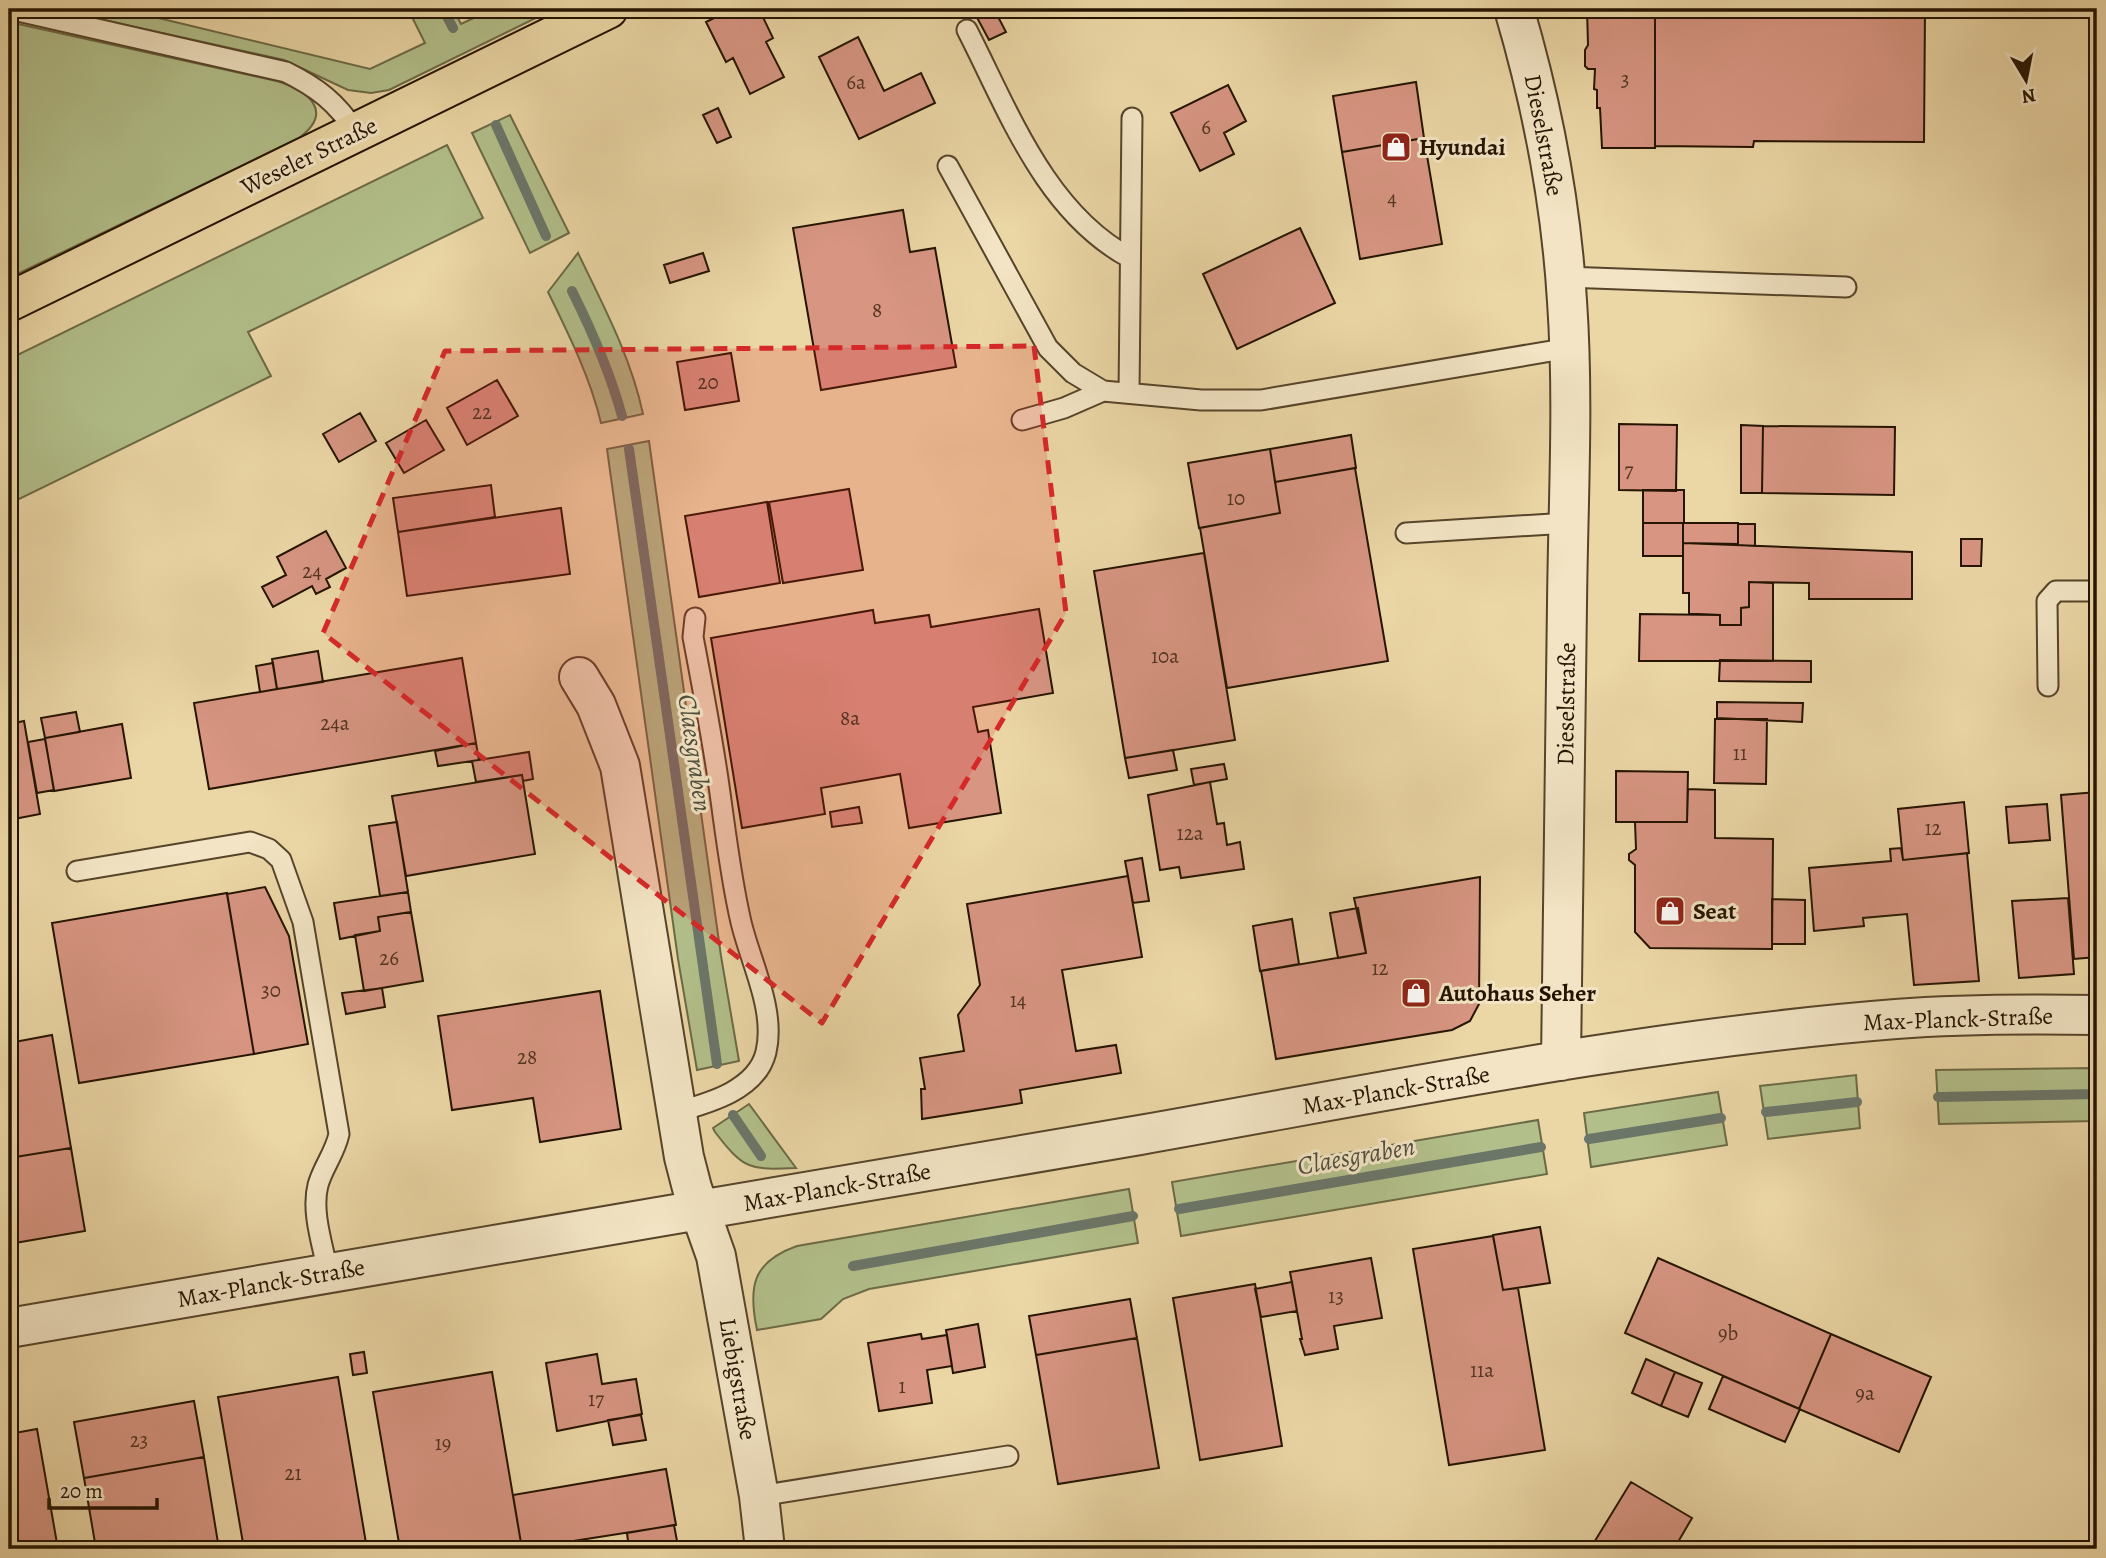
<svg xmlns="http://www.w3.org/2000/svg" width="2106" height="1558" viewBox="0 0 2106 1558" font-family="Alegreya,serif">
	<style>
		.green { fill: #b2bf8a; stroke: #6c6a46; stroke-width: 2 }
		.lines { fill: none; stroke-linecap: round; stroke-linejoin: round }
		.stream { stroke: #6b7669; stroke-width: 10 }
		.building { fill: #d79582; stroke: #251401; stroke-width: 2 }
		.service-casing { stroke: #56442a; stroke-width: 23 }
		.minor-casing { stroke: #56442a; stroke-width: 42 }
		.primary-casing { stroke: #251401; stroke-width: 42 }
		.service { stroke: #f2e4c4; stroke-width: 19 }
		.minor { stroke: #f2e4c4; stroke-width: 38 }
		.primary { stroke: #ebd6a5; stroke-width: 38 }
		.marked { fill: #d62828; fill-opacity: 0.2; stroke: #d62828; stroke-width: 5; stroke-dasharray: 14 9; stroke-linejoin: round }
		.labels { text-anchor: middle; dominant-baseline: central; stroke-width: 6; stroke-linejoin: round; paint-order: stroke }
		.number-label { font-size: 21px; fill: #523421 }
		.street-label { font-size: 24px; fill: #251401; stroke: #f2e4c4 }
		.poi-label { font-size: 24px; font-weight: bold; fill: #251401; stroke: #f2e4c4; text-anchor: start }
		.water-label { font-size: 26px; font-style: italic; fill: #4e4d3e; stroke: #f2e4c4 }
	</style>
	<rect width="100%" height="100%" fill="#ebd6a5"/>
	<filter id="stains"><feTurbulence type="fractalNoise" baseFrequency=".00286" numOctaves="4"/><feColorMatrix values="0 0 0 0 .2 0 0 0 0 .09 0 0 0 0 .02 0 0 0 .5 -.17"/></filter>
	<radialGradient id="worn" r=".72"><stop offset=".6" stop-color="#630" stop-opacity="0"/><stop offset="1" stop-color="#630" stop-opacity=".3"/></radialGradient>
	<!-- green -->
	<path class="green" d="M54,9H121L370,69L425,43L408,9H453L461,24L493,9H554L389,90L371,93L348,90L284,60Z
		M9,22L277,81C308,91 335,111 299,138L9,278Z
		M510,115L569,233L530,253L472,133Z
		M447,145L483,218L248,332L271,376L9,504V359Z
		M578,253C603,305 631,357 643,414L601,423C590,377 569,335 548,292Z
		M649,441L721,956L739,1061L697,1070L678,959L607,449Z
		M2097,1068V1121L1939,1124L1936,1070Z
		M1856,1075L1860,1128L1768,1139L1760,1086Z
		M1718,1092L1727,1145L1591,1167L1584,1113Z
		M749,1104L796,1168C750,1170 744,1170 715,1132L713,1128Z
		M1538,1120L1547,1174L1181,1236L1172,1182Z
		M1129,1189L1138,1243L869,1289L843,1299L821,1319L757,1330C748,1287 752,1262 797,1246Z"/>
	<g class="lines">
		<!-- stream -->
		<path class="stream" d="M443,9L453,28
			M496,125L546,236
			M572,291C592,331 610,372 622,416
			M629,449L717,1064
			M1938,1097L2097,1094
			M1766,1112L1857,1102
			M733,1115L761,1156
			M1589,1139L1721,1118
			M1179,1209L1541,1147
			M853,1266L1133,1216"/>
	</g>
	<!-- building -->
	<path class="building" d="M732,9H759L773,38L766,42L784,77L750,94L733,58L726,62L706,22Z
		M976,9H994L1006,32L989,40L973,10Z
		M1587,9H1655V148H1602L1600,108H1597V90L1594,89L1595,69H1588L1585,66V50L1588,45Z
		M1655,9H1925L1924,142L1754,141L1753,147L1655,146Z
		M858,37L884,91L921,73L935,103L859,139L819,57Z
		M1416,82L1424,138L1342,152L1333,96Z
		M1228,85L1246,121L1224,133L1234,154L1200,171L1171,113Z
		M718,108L731,137L717,143L703,115Z
		M1424,138L1442,244L1360,259L1342,152Z
		M903,210L910,252L935,248L956,367L821,390L793,228Z
		M1300,228L1335,303L1237,349L1203,274Z
		M703,253L709,271L670,283L664,265Z
		M731,353L739,401L685,410L677,362Z
		M497,380L518,416L467,445L447,408Z
		M360,413L376,441L339,462L323,434Z
		M426,420L444,450L404,473L386,443Z
		M1619,424L1677,425L1676,491L1619,490Z
		M1741,425L1763,426L1762,493H1741Z
		M1763,426L1895,427L1894,495L1762,493Z
		M1351,435L1356,468L1275,482L1270,449Z
		M1270,449L1280,513L1199,528L1188,463Z
		M1355,468L1388,661L1227,688L1200,528L1280,513L1275,482Z
		M491,485L495,517L398,532L393,498Z
		M849,489L863,570L783,583L769,502Z
		M1643,490H1684V523H1643Z
		M767,502L780,583L699,597L685,516Z
		M561,508L570,574L407,596L398,532Z
		M1643,523H1683V556H1643Z
		M1683,523H1738V544L1683,543Z
		M1738,524H1755V546L1738,545Z
		M326,531L346,568L326,579L330,587L316,594L312,586L273,607L262,587L286,575L277,557Z
		M1961,539H1982L1981,566H1961Z
		M1683,543L1912,552V599H1809V583L1749,582V607L1741,608V625H1720V615L1689,614V593H1683Z
		M1204,553L1235,740L1125,758L1094,571Z
		M1749,582L1773,583V661H1639L1640,614L1720,615V625H1741V608L1749,607Z
		M1039,609L1053,693L973,707L978,732L988,730L1001,813L909,828L900,774L821,788L825,814L742,828L711,638L873,610L875,623L929,615L931,627Z
		M318,651L323,682L277,689L272,659Z
		M462,658L476,743L209,789L194,703Z
		M1720,660L1811,661V682L1719,681Z
		M273,663L277,689L260,692L256,666Z
		M1717,702L1803,703L1802,722L1717,718Z
		M76,712L80,732L45,738L41,718Z
		M1715,719H1767L1766,784L1714,783Z
		M24,721L40,814L9,820V724Z
		M122,724L131,778L54,791L45,738Z
		M45,739L54,790L37,793L28,742Z
		M476,743L479,760L438,766L435,751Z
		M1173,750L1177,770L1129,778L1125,758Z
		M529,752L533,779L523,781L522,775L476,782L472,761Z
		M1224,764L1227,779L1194,785L1191,769Z
		M1616,771L1688,772L1687,822H1616Z
		M522,775L535,854L406,876L392,796Z
		M1210,782L1217,824L1224,823L1227,845L1240,842L1244,869L1181,878L1179,867L1160,870L1148,795Z
		M1688,789L1715,790V838L1773,839L1772,949L1650,948L1635,932V865L1629,860V854L1636,849L1635,822H1687Z
		M2097,792V957L2074,959L2061,795Z
		M1964,802L1969,853L1903,860L1898,809Z
		M2047,804L2050,840L2009,843L2006,807Z
		M859,807L862,823L832,827L830,812Z
		M397,822L408,892L380,896L369,826Z
		M1901,848L1903,860L1967,853L1979,981L1914,985L1907,914L1863,918L1864,926L1814,931L1809,868L1891,861L1890,849Z
		M1142,858L1149,901L1133,903L1125,861Z
		M1128,876L1142,957L1062,970L1076,1051L1116,1045L1121,1073L1020,1090L1022,1103L922,1119L921,1089H925L920,1058L964,1051L958,1015L980,985L967,904Z
		M1480,877L1479,1004L1470,1021L1452,1030L1276,1059L1261,971L1366,953L1354,898Z
		M265,887L289,936L308,1044L254,1054L227,894Z
		M408,892L411,912L378,917L380,931L340,939L334,903Z
		M227,893L254,1054L79,1083L52,923Z
		M2068,898L2074,974L2019,978L2012,901Z
		M1772,899L1805,900V944H1772Z
		M1358,908L1366,953L1338,958L1330,913Z
		M411,912L423,981L364,991L355,935L380,931L378,917Z
		M1292,919L1299,964L1260,971L1253,926Z
		M382,988L385,1007L346,1014L342,993Z
		M600,991L621,1129L540,1142L533,1098L452,1110L438,1016Z
		M52,1035L71,1148L9,1158V1043Z
		M71,1148L85,1231L9,1244V1158Z
		M1540,1227L1550,1283L1503,1290L1493,1235Z
		M1493,1236L1503,1290L1518,1288L1545,1450L1449,1465L1413,1249Z
		M1371,1258L1382,1318L1334,1326L1338,1349L1305,1355L1300,1339H1302L1290,1272Z
		M1658,1258L1831,1334L1799,1409L1625,1333Z
		M1292,1282L1297,1311L1261,1317L1255,1289Z
		M1255,1284L1282,1446L1200,1460L1173,1298Z
		M1130,1299L1137,1338L1036,1355L1029,1316Z
		M978,1324L985,1367L953,1373L946,1330Z
		M921,1334L922,1339L947,1335L952,1366L927,1370L932,1403L879,1411L868,1343Z
		M1831,1334L1931,1377L1899,1452L1799,1409Z
		M1137,1338L1159,1468L1058,1484L1036,1355Z
		M364,1352L367,1373L353,1375L350,1354Z
		M597,1354L602,1384L636,1379L642,1414L557,1431L546,1363Z
		M1646,1359L1675,1372L1661,1406L1632,1393Z
		M492,1372L522,1549H400L373,1392Z
		M1675,1372L1702,1383L1688,1417L1661,1406Z
		M1723,1376L1800,1409L1785,1442L1709,1409Z
		M338,1377L367,1549H244L218,1397Z
		M194,1401L204,1457L84,1478L74,1422Z
		M641,1415L646,1440L613,1445L608,1420Z
		M37,1429L58,1549H9V1434Z
		M204,1457L219,1549H96L84,1478Z
		M666,1469L676,1525L522,1549L513,1495Z
		M1631,1482L1692,1518L1674,1549H1643L1631,1542L1627,1549H1590Z
		M674,1525L677,1541L629,1549L627,1533Z"/>
	<g class="lines">
		<!-- service casing -->
		<g class="service-casing">
			<path id="service" d="M9,9L286,72C318,88 336,102 356,132
				M967,30C1009,112 1045,212 1130,258
				M948,166L1048,348L1073,373L1103,391L1201,400H1261L1569,348
				M1565,277L1846,287
				M1129,393L1132,118
				M1022,420L1064,408L1103,391
				M1406,533L1568,523
				M2048,686L2047,601L2056,591H2097
				M77,871L250,842L269,849L281,860L303,922L339,1134C335,1153 323,1167 318,1185C311,1212 323,1246 328,1272
				M677,1112C709,1103 757,1090 766,1052C776,1010 750,961 741,922C730,875 725,827 718,779C711,732 702,684 693,637L695,618
				M759,1496L1008,1456"/>
		</g>
		<!-- minor casing -->
		<g class="minor-casing">
			<path id="minor" d="M1514,9C1542,104 1561,202 1567,301C1574,401 1568,503 1567,604C1565,756 1563,909 1561,1061
				M579,677L596,705L620,766L684,1157L692,1188L716,1256L759,1496L765,1549
				M9,1328C386,1262 763,1200 1140,1135C1390,1091 1642,1039 1896,1019C1963,1014 2030,1014 2097,1015"/>
		</g>
		<!-- primary casing -->
		<g class="primary-casing">
			<path id="primary" d="M9,302L608,9"/>
		</g>
		<!-- service -->
		<use href="#service" class="service"/>
		<!-- minor -->
		<use href="#minor" class="minor"/>
		<!-- primary -->
		<use href="#primary" class="primary"/>
	</g>
	<!-- marked area -->
	<path class="marked" d="M1034,346L1066,613L822,1023L323,633L445,351Z"/>
	<!-- icons -->
	<defs>
		<g id="shop-square" transform="scale(1.575)"><rect x="-9" y="-9" width="18" height="18" rx="4" fill="#8f2418" stroke="#f2e4c4"/><path d="M-5-2.5h2.3a2.7 3.5 0 0 1 5.4 0H5L5.5 6h-11ZM-1.5-2.5h3a1.5 2.3 0 0 0-3 0Z" fill="#fff"/></g>
	</defs>
	<g fill-rule="evenodd">
		<use href="#shop-square" x="1396" y="147"/>
		<use href="#shop-square" x="1670" y="911"/>
		<use href="#shop-square" x="1416" y="993"/>
	</g>
	<g class="labels">
		<!-- number labels -->
		<g class="number-label">
			<text x="1625" y="79">3</text>
			<text x="856" y="82">6a</text>
			<text x="1206" y="127">6</text>
			<text x="1392" y="198">4</text>
			<text x="877" y="310">8</text>
			<text x="708" y="382">20</text>
			<text x="482" y="412">22</text>
			<text x="1629" y="470">7</text>
			<text x="1236" y="498">10</text>
			<text x="312" y="571">24</text>
			<text x="1165" y="656">10a</text>
			<text x="850" y="718">8a</text>
			<text x="335" y="723">24a</text>
			<text x="1740" y="753">11</text>
			<text x="1933" y="828">12</text>
			<text x="1190" y="833">12a</text>
			<text x="389" y="958">26</text>
			<text x="1380" y="968">12</text>
			<text x="271" y="990">30</text>
			<text x="1018" y="1000">14</text>
			<text x="527" y="1057">28</text>
			<text x="1336" y="1296">13</text>
			<text x="1728" y="1333">9b</text>
			<text x="1482" y="1370">11a</text>
			<text x="902" y="1386">1</text>
			<text x="1865" y="1393">9a</text>
			<text x="596" y="1399">17</text>
			<text x="139" y="1440">23</text>
			<text x="443" y="1443">19</text>
			<text x="293" y="1473">21</text>
		</g>
		<!-- street labels -->
		<g class="street-label">
			<text transform="translate(1544 135) rotate(79)">Dieselstraße</text>
			<text transform="translate(309 156) rotate(-26)">Weseler Straße</text>
			<text transform="translate(1566 704) rotate(-89)">Dieselstraße</text>
			<text transform="translate(1958 1019) rotate(-2)">Max-Planck-Straße</text>
			<text transform="translate(1396 1090) rotate(-10)">Max-Planck-Straße</text>
			<text transform="translate(837 1187) rotate(-10)">Max-Planck-Straße</text>
			<text transform="translate(271 1283) rotate(-10)">Max-Planck-Straße</text>
			<text transform="translate(738 1379) rotate(80)">Liebigstraße</text>
		</g>
		<!-- poi labels -->
		<g class="poi-label">
			<text x="1419" y="147">Hyundai</text>
			<text x="1693" y="911">Seat</text>
			<text x="1439" y="993">Autohaus Seher</text>
		</g>
		<!-- water labels -->
		<g class="water-label">
			<text transform="translate(695 753) rotate(82)">Claesgraben</text>
			<text transform="translate(1356 1156) rotate(-10)">Claesgraben</text>
		</g>
	</g>
	<!-- margin -->
	<rect width="2106" height="1558" fill="none" stroke="#ebd6a5" stroke-width="35"/>
	<rect x="10" y="10" width="2085" height="1537" fill="none" stroke="#251401" stroke-width="3.5"/>
	<rect x="18" y="18" width="2071" height="1523" fill="none" stroke="#251401" stroke-width="2"/>
	<!-- north arrow -->
	<g transform="translate(2026 80) rotate(170)" stroke="#f2e4c4" stroke-width="5" paint-order="stroke">
	<path d="M0-5L12 26L0 18L-12 26Z" fill="#251401"/>
	<text y="-10" font-size="19" font-weight="bold" text-anchor="middle" fill="#251401">N</text>
	</g>
	<!-- scale -->
	<path d="M49 1498v10h108v-10" fill="none" stroke="#251401" stroke-width="3.5"/>
	<text x="60" y="1498" font-size="21" fill="#251401" stroke="#f2e4c4" stroke-width="5" paint-order="stroke">20 m</text>
	<rect width="100%" height="100%" filter="url(#stains)"/>
	<rect width="100%" height="100%" fill="url(#worn)"/>
</svg>
